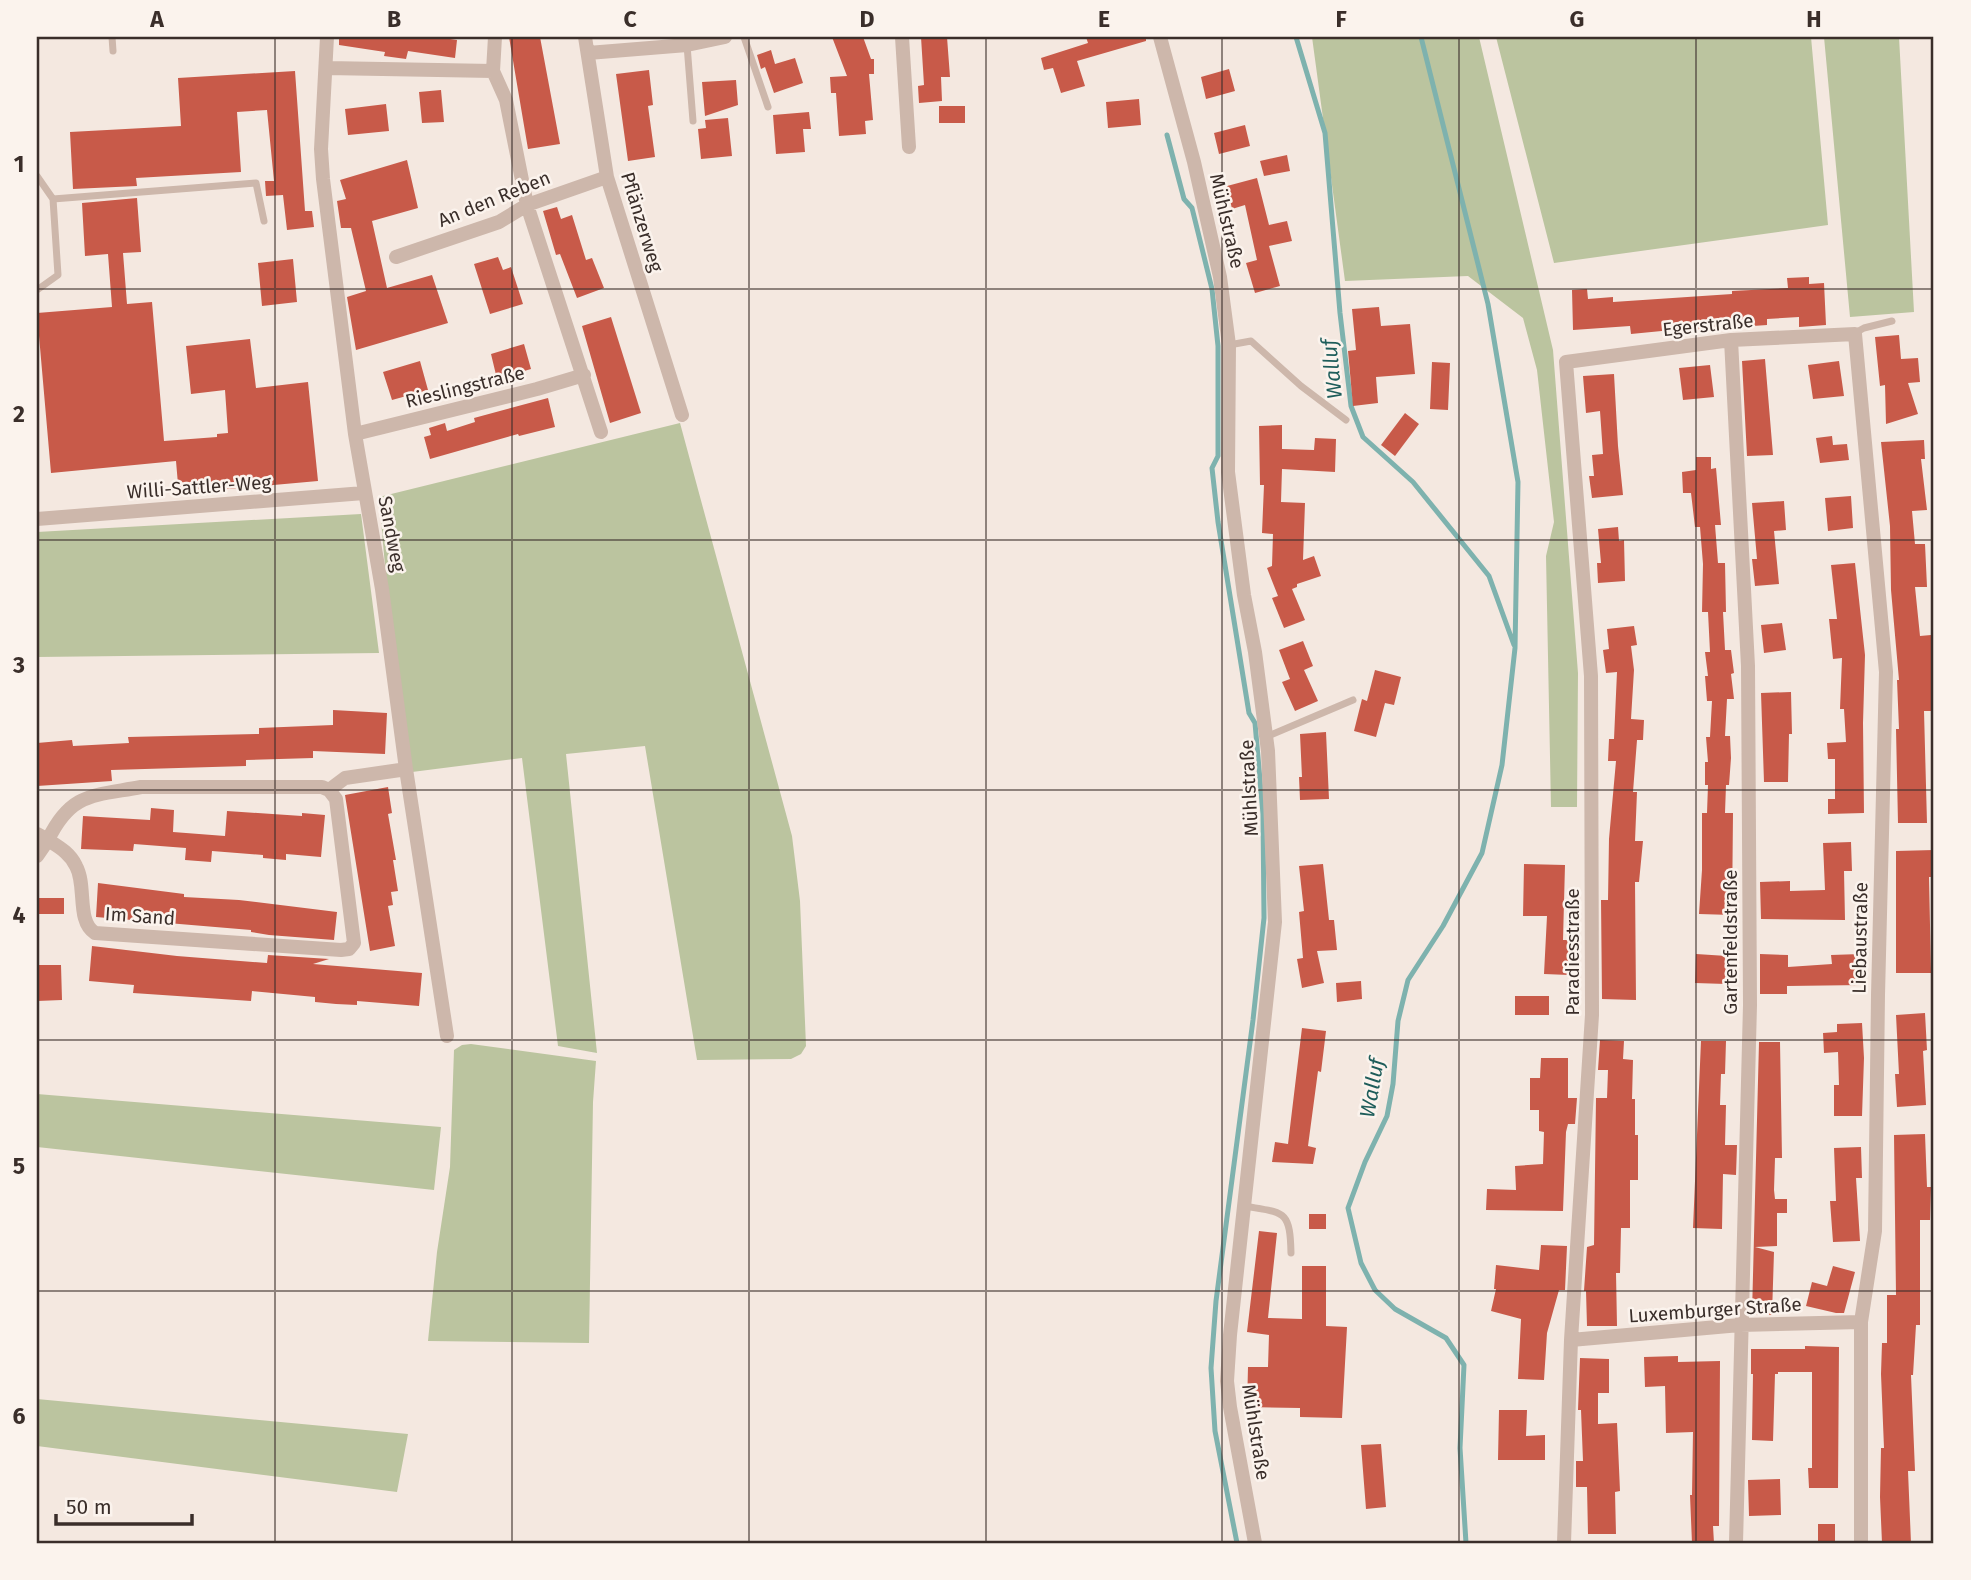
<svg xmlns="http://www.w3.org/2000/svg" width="1971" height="1580" viewBox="0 0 1971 1580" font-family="'Fira Sans',sans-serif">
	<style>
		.green { fill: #bbc49f }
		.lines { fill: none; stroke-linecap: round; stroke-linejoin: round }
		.stream { stroke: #7eb2ae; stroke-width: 5 }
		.building { fill: #c85a49 }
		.service { stroke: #cdb7ab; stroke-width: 7 }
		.minor { stroke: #cdb7ab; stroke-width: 14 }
		.grid { fill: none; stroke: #3a2e2a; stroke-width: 2; stroke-opacity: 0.55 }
		.labels { text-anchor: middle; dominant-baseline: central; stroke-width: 5; stroke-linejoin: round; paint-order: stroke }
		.street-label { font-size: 19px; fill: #3a2e2a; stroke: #fbf3ed }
		.water-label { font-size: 21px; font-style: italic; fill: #1e5d5a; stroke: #fbf3ed }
		.neatline { fill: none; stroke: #3a2e2a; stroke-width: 2.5 }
		.grid-label { font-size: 23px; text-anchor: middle; font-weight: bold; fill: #3a2e2a }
	</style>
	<rect width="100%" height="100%" fill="#f4e8e0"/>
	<!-- green -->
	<path class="green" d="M1312,37H1479L1553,350L1578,673L1577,807H1551L1546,556L1554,522L1537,370L1523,318L1468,276L1345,281Z
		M1496,37H1811L1828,225L1554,263Z
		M1824,37H1899L1914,312L1850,317Z
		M680,423L792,836L800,901L806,1046L801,1054L791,1059L697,1060L645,746L566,754L597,1053L558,1046L522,758L412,772L389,612L379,497Z
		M361,514L379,653L37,657V532Z
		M471,1044L596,1061L593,1102L589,1343L428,1341L437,1252L450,1167L454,1050L462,1045Z
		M37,1094L441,1127L434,1190L37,1147Z
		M37,1399L408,1434L397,1492L37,1446Z"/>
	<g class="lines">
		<!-- stream -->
		<path class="stream" d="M1296,37L1325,133L1340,313L1351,406L1363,437L1413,482L1489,576L1514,645
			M1421,37L1488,304L1518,482L1515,648L1502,765L1482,853L1443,926L1408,980L1398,1021L1393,1084L1387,1116L1365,1162L1348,1208L1361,1263L1375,1290L1395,1309L1446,1338L1464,1365L1460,1448L1466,1543
			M1167,135L1184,199L1192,208L1212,289L1218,346V456L1212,468L1218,522L1249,713L1255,723L1263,814L1264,918L1253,1020L1216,1301L1211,1368L1215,1431L1237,1543"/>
	</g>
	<!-- building -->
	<path class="building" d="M339,37H436L457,40L455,58L408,51L406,59L384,56L385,52L339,45Z
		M509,37H540L560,144L528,149Z
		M832,37H863L871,59H874V74H869L873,120L865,121L866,134L839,136L836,93H831L830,77L847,76Z
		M921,37H947L950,77H941L942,101L919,103L918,86L924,85Z
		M1086,37H1146V41L1077,61L1085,86L1061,93L1053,68L1044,70L1041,58L1088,43Z
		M771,50L775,64L795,58L803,83L774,93L765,67L761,69L757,55Z
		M1229,69L1235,91L1206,99L1201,77Z
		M649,70L653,105L648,106L655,157L628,161L616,74Z
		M295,71L305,211H312L314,227L287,230L283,195L266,196L265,181H274L267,110L237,112L241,172L136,178L137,186L73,189L70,132L181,126L178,78Z
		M736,80L738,105L705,116L702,82Z
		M441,90L444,122L422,123L419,92Z
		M1139,99L1141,125L1108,128L1106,102Z
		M386,104L389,131L348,135L345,109Z
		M939,106H965V123H939Z
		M809,112L811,129H803L805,152L776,154L773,115Z
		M728,118L732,156L701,159L698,129L706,128L705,120Z
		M1245,125L1250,146L1219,154L1214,133Z
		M1287,155L1290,171L1264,176L1260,161Z
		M407,160L418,208L372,221L387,288L432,275L448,323L356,350L347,297L366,291L351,228H341L337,201L346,199L340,180Z
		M1257,178L1269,225L1287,221L1292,241L1269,246L1280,286L1255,293L1246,263L1257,260L1245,205L1232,209L1227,186Z
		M137,198L141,252L123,253L127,304L152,302L164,441L217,437V434L228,433L225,390L191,394L186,346L250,339L256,388L308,382L318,481L217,490V493L179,496L176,461L51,473L37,313L112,307L108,254L85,256L82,203Z
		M557,207L561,219L572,215L586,260L592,258L604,288L577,298L560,254L556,255L543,211Z
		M498,257L503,270L511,267L523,304L490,314L474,264Z
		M293,259L297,302L262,306L258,263Z
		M1809,277V284L1824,283L1826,325L1799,327V317L1767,319V325L1682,331V329L1631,334L1630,326L1573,330L1572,290L1587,289L1588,299L1613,297V302L1732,294V291L1788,288L1787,278Z
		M1379,307L1381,326L1410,324L1415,374L1376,377L1378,403L1353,406L1348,351L1356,350L1352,309Z
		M611,317L641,413L610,423L582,326Z
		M1899,335L1901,359L1918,358L1920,382L1908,383L1918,414L1886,424L1885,385L1880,386L1875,337Z
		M524,344L531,369L497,379L491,354Z
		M1765,359L1773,455L1747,456L1742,361Z
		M420,361L428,390L392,400L383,372Z
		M1839,361L1844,396L1813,399L1808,365Z
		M1432,362L1450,363L1448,410L1430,409Z
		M1710,365L1714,397L1683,400L1679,368Z
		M1614,374L1618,446L1623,495L1592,498L1589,476H1594L1592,455L1603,454L1600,411L1586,413L1583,376Z
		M548,398L555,427L519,436L518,434L430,459L424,437L431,435L429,428L445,423L447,431L475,422L474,418Z
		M1405,413L1419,424L1395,456L1381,445Z
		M1282,425V449L1314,450L1315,438L1336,439L1335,472L1282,469L1281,502L1305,503L1303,560L1314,556L1321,576L1297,584V587L1292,589L1305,620L1284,628L1272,598L1278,596L1267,568L1272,566L1273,534L1262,533L1264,485H1260L1259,426Z
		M1832,436L1833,445L1847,444L1849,460L1820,463L1816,438Z
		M1924,440L1925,459H1921L1927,510L1912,511L1915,544H1925L1927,587H1915L1920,636L1931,635L1934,667V711H1924L1927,823H1898L1896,729H1899L1897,680H1899L1891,590L1890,526L1881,442Z
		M1696,457H1711V469L1716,468L1721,525H1715L1718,563H1725L1726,612H1723L1725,650H1731L1734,673L1731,674L1734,699H1727L1725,736H1730L1731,758L1729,785H1726L1725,813H1733L1732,915L1699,914L1702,870V813H1707L1708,785H1705V762H1708L1706,737H1710L1712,701H1707L1705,676H1708L1705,652H1710L1708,612H1702L1703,564L1700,527H1695L1691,493H1683L1682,472L1696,470Z
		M1851,496L1853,528L1828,531L1825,498Z
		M1784,501L1786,530L1774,531L1779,584L1755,586L1752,559H1757L1752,503Z
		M1618,527L1619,541L1624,540L1625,581L1598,583L1597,563H1601L1598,529Z
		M1855,563L1865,655L1863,723L1864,813L1828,814V799H1835V759H1828L1827,743L1846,742L1844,709H1840L1842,658L1833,659L1829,619H1837L1831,565Z
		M1782,623L1786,650L1764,653L1761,625Z
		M1634,626L1637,645L1631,646L1634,670L1631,719L1644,720L1643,740H1637L1633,792H1637L1635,841H1643L1639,882H1635L1636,1000L1602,999L1601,900H1608L1609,839L1616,761H1608L1609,739H1614L1617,672L1606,673L1603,650L1609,649L1607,629Z
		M1303,641L1313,666L1304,670L1318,701L1295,711L1282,682L1290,679L1279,650Z
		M1375,670L1401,677L1394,705L1385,703L1376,737L1354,731L1362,699L1367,701Z
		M1791,692L1792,734H1789L1788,782H1764L1761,693Z
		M333,710L387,713L385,754L313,751V758L246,760V766L111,770L112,781L37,786V743L72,740L73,746L129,743L128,737L259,734V728L333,725Z
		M1326,732L1329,799L1300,800L1299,777H1302L1300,734Z
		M388,787L392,813L388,814L396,860H393L398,891L391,892L393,905L388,906L395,946L370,951L345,795Z
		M151,808L174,810L173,832L225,836L227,811L302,816V813L325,815L321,857L286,854V860L263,858V855L212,851L211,862L185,860L186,848L134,844L133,851L81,849L83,816L150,820Z
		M1851,842L1852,871H1844L1845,920L1761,919L1760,882L1790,881V891L1825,890L1823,843Z
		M1934,850V877H1929L1931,973H1896V851Z
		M1323,864L1329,920H1334L1337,950L1317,951L1324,983L1302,988L1297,959L1303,958L1299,912L1304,911L1299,866Z
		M1524,864L1565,865L1563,940H1571L1569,975L1544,974L1547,916H1523Z
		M98,883L184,894V897L239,900L337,912L334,940L269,935L251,932V930L96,917Z
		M37,898H64V914H37Z
		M92,946L177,956L267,963L268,955L329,959L313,964L422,973L419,1006L357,1001V1005L336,1004L315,1002V997L252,991L251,1001L133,993L134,985L89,981Z
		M1696,954L1727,956L1726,984L1695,983Z
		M1760,954L1788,955V967L1832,964L1831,955L1861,954L1863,985L1787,986V994H1760Z
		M37,965H61L62,1000L37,1001Z
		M1361,981L1362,999L1337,1002L1336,983Z
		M1515,996H1549V1015H1515Z
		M1925,1013L1927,1050L1923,1051L1926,1105L1897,1107L1895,1074H1899L1896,1015Z
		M1862,1023L1864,1058L1862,1116H1834V1085H1839L1838,1052L1824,1053L1823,1033L1837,1032V1024Z
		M1302,1028L1326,1031L1321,1072L1318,1071L1308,1146L1316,1148L1313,1164L1272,1162L1275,1142L1288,1144Z
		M1600,1040L1624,1041L1623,1059L1633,1060L1632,1099H1635V1135H1638V1180H1630V1228H1621L1620,1273H1616L1617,1326H1587L1586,1291H1584L1587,1247L1594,1245L1596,1098H1607L1608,1070H1598Z
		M1701,1041H1726L1725,1074H1721L1720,1105H1726L1725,1145H1737L1736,1175L1723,1174L1722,1229L1693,1228Z
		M1759,1042H1780L1782,1158H1775L1774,1190L1775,1199H1787V1213H1777V1246L1755,1247L1774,1252L1772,1315L1752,1314Z
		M1541,1058H1568V1098H1577L1575,1124H1568L1566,1132L1563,1211L1486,1210L1487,1189L1516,1190L1515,1166L1543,1164L1544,1132L1539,1131V1110H1530V1078H1540Z
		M1925,1134L1927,1187H1931L1930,1220H1920V1325H1916L1913,1375H1911L1915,1471H1908L1911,1543H1882L1880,1497L1881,1448H1884L1881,1374L1882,1343H1887V1295H1896L1894,1135Z
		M1861,1147L1862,1178H1856L1860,1241L1833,1242L1830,1201H1836L1834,1148Z
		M1309,1214H1326V1229H1309Z
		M1259,1231L1277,1233L1268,1318L1302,1319V1266H1326V1326L1347,1327L1342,1418L1300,1417V1408L1247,1407L1248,1367H1268L1269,1335L1247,1332Z
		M1541,1245L1567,1246L1565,1290H1559L1547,1333L1544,1380L1518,1379L1521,1319L1491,1311L1496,1289H1494L1496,1265L1539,1270Z
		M1833,1266L1855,1272L1844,1313H1836L1806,1306L1812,1282L1827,1286Z
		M1805,1346L1839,1347L1838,1488H1809L1808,1468H1812V1372H1778V1374H1775L1773,1441L1752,1440L1753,1374H1751V1349H1805Z
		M1678,1356V1362L1720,1361L1719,1526H1713L1714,1543H1692L1690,1495H1692L1693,1432L1666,1433L1665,1386L1645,1387L1644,1357Z
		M1580,1358L1609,1359V1393H1598V1424L1617,1423L1620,1491L1615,1492L1616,1534H1588L1587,1487H1576V1461H1583L1581,1410H1578Z
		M1499,1410H1527L1526,1436L1545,1435V1460H1498Z
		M1381,1444L1386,1507L1366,1509L1361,1445Z
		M1780,1479L1781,1515L1749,1516L1748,1480Z
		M1818,1524H1835V1543H1818Z"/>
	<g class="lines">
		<!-- service -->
		<path class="service" d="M112,37L113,51
			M744,37L768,107
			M687,45L693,121
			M37,176L53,199L58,275L37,290
			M53,199L256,183L264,221
			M1855,333L1864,328L1892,321
			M1229,345L1251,341L1301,386L1346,420
			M1266,737L1353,700
			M1244,1206C1284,1213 1290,1209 1291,1253"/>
		<!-- minor -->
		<path class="minor" d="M327,37L321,149L323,179L355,434L382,589L406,769L447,1036
			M585,37L607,177L682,415
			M902,37L909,147
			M1160,37L1194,162L1220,277L1229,345L1228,472L1244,595L1255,652L1268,751L1275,922L1230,1335L1227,1381L1230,1407L1255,1543
			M588,53L687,45L725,37
			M327,68L493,71L506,100L527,205L601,432
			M493,71L495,37
			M396,257L499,222L527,205L607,177
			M1731,340L1748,666L1750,1005L1736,1543
			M355,434L537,389L584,375
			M37,519L364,493
			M141,787H322L329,790L336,799L354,943L349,949L341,950L95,933C76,921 87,886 76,866C70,853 59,847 48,840C71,792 94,796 141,787Z
			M329,790L345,778L400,770
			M37,834L48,840L37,856
			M1571,1340L1740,1325L1861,1322
			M1564,1543L1571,1340L1592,1015L1591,676L1566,362L1731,340L1855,334L1886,672L1878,995L1875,1231L1861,1322V1543"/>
	</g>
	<!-- grid -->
	<path class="grid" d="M275,37V1543M512,37V1543M749,37V1543M986,37V1543M1222,37V1543M1459,37V1543M1696,37V1543M37,289H1934M37,540H1934M37,790H1934M37,1040H1934M37,1291H1934"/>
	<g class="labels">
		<!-- street labels -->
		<g class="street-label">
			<text transform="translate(494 199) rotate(-22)">An den Reben</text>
			<text transform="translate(1227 221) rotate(77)">Mühlstraße</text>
			<text transform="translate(642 222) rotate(73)">Pflänzerweg</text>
			<text transform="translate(1708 325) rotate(-6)">Egerstraße</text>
			<text transform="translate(465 387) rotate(-14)">Rieslingstraße</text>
			<text transform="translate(199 487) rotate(-4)">Willi-Sattler-Weg</text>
			<text transform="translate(392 534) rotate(79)">Sandweg</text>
			<text transform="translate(1249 788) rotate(-93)">Mühlstraße</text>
			<text transform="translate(140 916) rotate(4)">Im Sand</text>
			<text transform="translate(1860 938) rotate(-89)">Liebaustraße</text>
			<text transform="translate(1730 942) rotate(-90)">Gartenfeldstraße</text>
			<text transform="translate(1572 952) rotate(-90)">Paradiesstraße</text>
			<text transform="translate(1715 1310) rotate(-4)">Luxemburger Straße</text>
			<text transform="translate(1256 1432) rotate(81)">Mühlstraße</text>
		</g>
		<!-- water labels -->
		<g class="water-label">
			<text transform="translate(1332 369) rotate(-96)">Walluf</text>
			<text transform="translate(1372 1088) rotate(-80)">Walluf</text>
		</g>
	</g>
	<!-- border -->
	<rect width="1971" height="1580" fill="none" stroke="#fbf3ed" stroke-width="77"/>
	<!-- scale -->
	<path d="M56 1514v10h136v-10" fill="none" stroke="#3a2e2a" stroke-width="3.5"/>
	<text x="66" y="1514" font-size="21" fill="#3a2e2a" stroke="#fbf3ed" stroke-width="5" paint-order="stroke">50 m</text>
	<rect x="38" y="38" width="1894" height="1504" class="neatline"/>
	<g class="grid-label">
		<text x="157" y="27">A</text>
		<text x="394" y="27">B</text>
		<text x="630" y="27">C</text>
		<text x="867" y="27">D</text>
		<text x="1104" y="27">E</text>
		<text x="1341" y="27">F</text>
		<text x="1577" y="27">G</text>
		<text x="1814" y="27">H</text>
		<text x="19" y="172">1</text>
		<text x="19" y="422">2</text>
		<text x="19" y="673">3</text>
		<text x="19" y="923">4</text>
		<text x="19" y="1174">5</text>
		<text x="19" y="1424">6</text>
	</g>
</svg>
